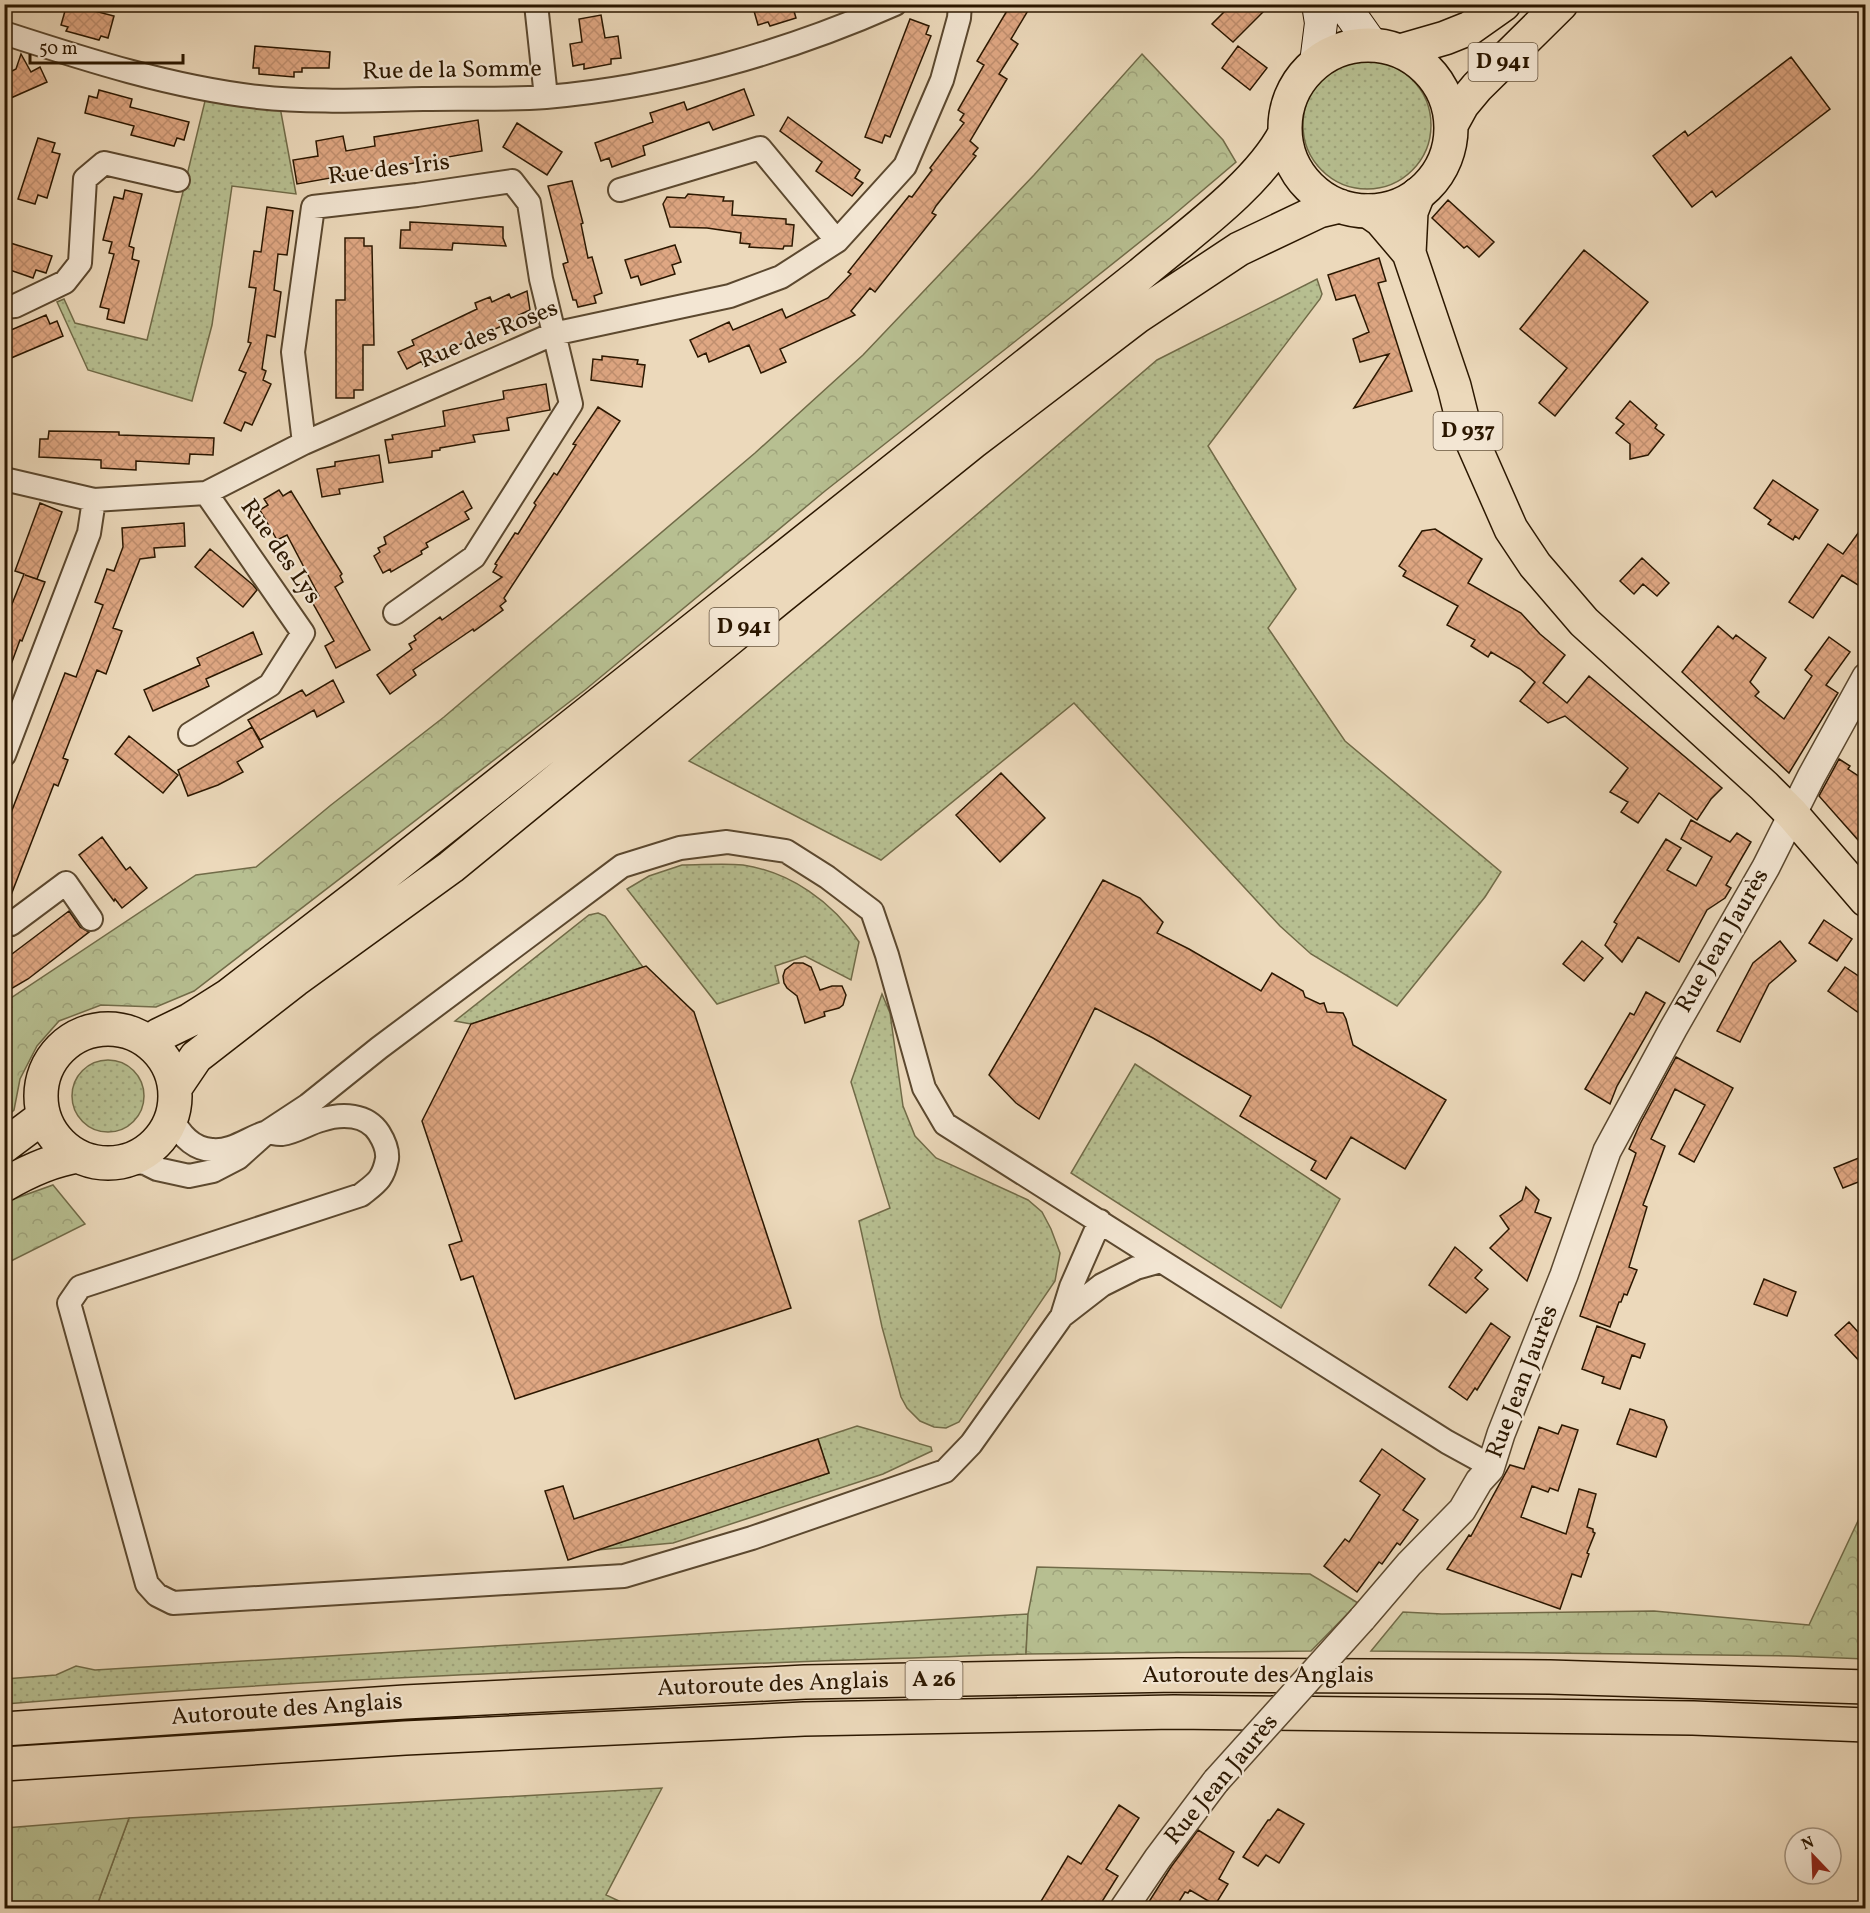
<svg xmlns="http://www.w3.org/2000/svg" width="1870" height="1913" viewBox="0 0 1870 1913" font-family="Vollkorn,serif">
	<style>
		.green { fill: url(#green-dots); stroke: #716b48; stroke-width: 1.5 }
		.forest { fill: url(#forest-crowns); stroke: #716b48; stroke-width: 1.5 }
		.building { fill: url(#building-cross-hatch); stroke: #2b1700; stroke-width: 1.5 }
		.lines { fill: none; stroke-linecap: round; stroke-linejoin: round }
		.minor-casing { stroke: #5b482f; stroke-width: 26 }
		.tertiary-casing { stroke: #5b482f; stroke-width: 30 }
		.secondary-casing { stroke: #2b1700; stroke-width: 34 }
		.primary-casing { stroke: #2b1700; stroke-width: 36 }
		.trunk-casing { stroke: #2b1700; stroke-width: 36 }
		.motorway-casing { stroke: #2b1700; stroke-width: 36 }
		.minor { stroke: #f3e6d3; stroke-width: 22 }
		.tertiary { stroke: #f3e6d3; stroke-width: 27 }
		.secondary { stroke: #f3e6d3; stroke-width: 32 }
		.primary { stroke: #ecd9bb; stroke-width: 33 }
		.trunk { stroke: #ecd9bb; stroke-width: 33 }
		.motorway { stroke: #ecd9bb; stroke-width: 33 }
		.tertiary-bridge-casing { stroke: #5b482f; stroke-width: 30; stroke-linecap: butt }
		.tertiary-bridge { stroke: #f3e6d3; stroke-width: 27 }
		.labels { text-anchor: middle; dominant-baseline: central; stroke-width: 4.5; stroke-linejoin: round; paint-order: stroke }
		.shield { fill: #f3e6d3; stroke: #67553f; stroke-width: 1.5 }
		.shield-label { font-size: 22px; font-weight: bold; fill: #2b1700 }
		.street-label { font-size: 24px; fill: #2b1700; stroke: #f3e6d3 }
	</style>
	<defs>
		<pattern id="green-dots" width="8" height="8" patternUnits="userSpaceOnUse" patternTransform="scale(1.5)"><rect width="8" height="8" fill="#b7bf91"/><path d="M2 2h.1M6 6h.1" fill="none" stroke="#9ea37b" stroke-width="1.8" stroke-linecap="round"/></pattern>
		<pattern id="forest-crowns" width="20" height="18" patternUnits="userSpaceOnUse" patternTransform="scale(1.5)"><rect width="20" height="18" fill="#b7bf91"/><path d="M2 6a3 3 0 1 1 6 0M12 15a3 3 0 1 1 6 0" fill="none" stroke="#9ea37b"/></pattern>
		<pattern id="building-cross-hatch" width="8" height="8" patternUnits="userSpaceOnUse" patternTransform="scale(1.5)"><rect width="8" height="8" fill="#dfa783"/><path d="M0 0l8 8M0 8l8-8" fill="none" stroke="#c08f6f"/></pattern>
	</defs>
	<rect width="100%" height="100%" fill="#ecd9bb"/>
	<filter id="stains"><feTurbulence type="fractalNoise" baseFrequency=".00333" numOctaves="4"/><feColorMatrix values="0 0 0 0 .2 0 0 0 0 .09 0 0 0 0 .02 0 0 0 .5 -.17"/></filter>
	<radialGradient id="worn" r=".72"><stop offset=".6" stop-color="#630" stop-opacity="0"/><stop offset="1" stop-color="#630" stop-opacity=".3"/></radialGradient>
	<!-- green -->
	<path class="green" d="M1303 125a64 64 0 1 1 128 0a64 64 0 1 1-128 0Z
		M205,101L280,107L296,194L232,186L212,325L192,401L88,370L57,302L64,299L75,323L147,340Z
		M1317,279L1322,294L1320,299L1208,446L1296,589L1268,628L1345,741L1501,872L1485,897L1397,1006L1311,954L1280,926L1074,703L881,860L689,761L1157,360Z
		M682,865C702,865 723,863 743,865C790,872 833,902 859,942L851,980L805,956L775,966L779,983L717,1004L627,889L649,876Z
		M598,913L605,916L643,967L471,1024L455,1021L589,915Z
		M882,994L890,1013L903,1106L915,1136L936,1158L1028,1200L1042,1212L1051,1229L1060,1253L1055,1281L959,1422L946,1428L934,1427L920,1421L907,1408L901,1397L882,1327L859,1221L890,1208L851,1082Z
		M72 1096a36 36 0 1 1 72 0a36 36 0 1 1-72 0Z
		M1135,1064L1340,1199L1281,1308L1071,1173Z
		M857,1426L931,1447L932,1451L883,1474L673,1543L597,1550L829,1473L818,1439Z
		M1028,1614L1026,1654C685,1666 344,1675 5,1704V1679L56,1675L76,1666L95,1670Z
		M662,1788L606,1895L634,1908H96L129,1818Z"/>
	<!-- forest -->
	<path class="forest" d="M1142,54L1223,140L1236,162L1170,218L1027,332L825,491L585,690L194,991L156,1007L101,1005L59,1021L37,1046L20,1079L14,1110L5,1118V1002L196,875L256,867L331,805L444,717L755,453L863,355L1034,175Z
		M53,1185L85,1224L5,1264V1204L11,1200Z
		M1865,1506V1659L1791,1656L1371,1651L1403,1612L1442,1614L1654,1611L1809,1625Z
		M1037,1567L1310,1574L1358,1603L1311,1651L1026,1654L1028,1614Z
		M129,1818L96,1908H5V1828Z"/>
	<!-- building -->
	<path class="building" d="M67,4L114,16L108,38L101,36L99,40L66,31L68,27L61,25Z
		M752,4H792L796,18L770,26L768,22L758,25Z
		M1011,4H1032L1011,39L1018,44L999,74L1007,79L970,141L978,148L973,154L976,156L936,206L932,213L936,215L875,292L870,288L851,311L855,315L780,349L786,362L761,373L749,345L709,362L706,353L698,357L690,340L729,322L733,330L782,309L786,318L828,298L851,274L848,272L909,196L912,197L932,170L930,168L964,123L960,120L964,114L958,110L984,65L977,61Z
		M1232,4H1271L1233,42L1212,24Z
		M601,15L605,38L618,36L621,58L611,59V64L584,69V64L573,66L570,44L582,42L579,19Z
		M910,19L929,26L926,34L931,36L890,137L885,135L882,143L865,137Z
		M255,46L330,52L329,68H302V72H294V77L259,74V68H253Z
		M1238,46L1267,68L1250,90L1222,68Z
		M21,54L31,72L40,67L47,82L4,101V75L16,69Z
		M1791,57L1830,109L1716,197L1712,191L1692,207L1653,156L1685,131L1688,136Z
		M744,89L754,115L713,130L709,122L643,146L645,155L612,167L609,158L601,161L595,143L653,122L650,113L684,102L687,110Z
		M99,90L132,99L130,107L189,122L184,140L177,138L174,146L131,135L134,126L85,113L89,96L97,98Z
		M788,117L860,170L855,178L863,183L852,196L816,171L822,162L780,131Z
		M478,120L482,151L297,184L293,160L318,156L316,141L343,136L346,151L375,146L374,137Z
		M517,123L562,152L547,175L503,147Z
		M38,138L55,143L52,152L60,154L47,198L38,195L35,204L18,199Z
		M572,181L583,223L581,224L588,258L592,257L602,293L594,296L596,303L578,307L576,300H573L563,264L568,262L548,186Z
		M125,190L142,194L129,246L134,248L132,259L139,261L124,323L107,319L109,309L100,307L114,254L109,253L112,242L103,240L114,197L123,199Z
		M688,194L724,197L723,201H733L732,215L786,219V224L794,225L792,246H784L783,249L749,247L750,244L740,243L741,233L707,228L670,227L663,204L667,197L685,198Z
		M1448,200L1494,242L1479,257L1467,246L1464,248L1432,218Z
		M267,207L293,211L287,255L278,254L274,290L281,292L275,337L267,335L262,369L266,371L263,380L271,384L252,425L245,422L241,431L224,423L246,373L239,370L251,343L248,342L256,288L249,287L252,267L254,251L261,252Z
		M410,222L503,227V238L506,246L453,243L452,250L400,248L401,230H410Z
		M345,238H364V246H372L374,345H363V390H354V398H336V300H345Z
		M4,241L52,256L46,273L36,270L33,278L4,268Z
		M675,245L681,262L672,265L675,274L641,285L638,276L631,278L625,260Z
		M1584,250L1648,302L1555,416L1539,403L1567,368L1520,329Z
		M1379,258L1386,281L1378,283L1412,391L1354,408L1389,354L1360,362L1353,339L1369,332L1355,295L1336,300L1328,275Z
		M527,291L530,310L519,315L520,318L454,347L456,350L423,365L422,361L407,369L398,352L414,345L412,340L477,309L475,303L490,297L492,302L509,294L511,298Z
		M46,315L50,324L57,321L63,336L4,361V333Z
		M602,356L638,360L637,364L645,365L642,387L591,380L593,359L602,360Z
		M546,384L550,410L507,418L509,430L473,435L475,442L440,448V450L432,451V457L389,463L385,440L393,439L392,435L445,426L443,411L504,399L503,391Z
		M1630,401L1657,425L1655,428L1664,435L1648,455L1630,459V444L1616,433L1624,424L1616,418Z
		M598,407L620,421L504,598L506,601L500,606L503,610L474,631L473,629L413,670L416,675L390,694L377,675L412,649L409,644L416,640L414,636L440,617L442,620L502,577L493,572L497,565L495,564L515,533L518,534L536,505L534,503L554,473L557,475L576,445L573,444Z
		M49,431L119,432V435L214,438L213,455L190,454L189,464L136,461V470L101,468V460L39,457L40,439H48Z
		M379,455L383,482L339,489L340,494L322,497L317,469L335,466V462Z
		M1773,480L1818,510L1799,539L1795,536L1793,540L1768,524L1771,520L1754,508Z
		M279,490L283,496L291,491L342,574L340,576L343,582L335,587L370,650L336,668L325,646L334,641L311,600L319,596L287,535L277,540L260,510L268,505L264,499Z
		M463,491L472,508L465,512L469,519L426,543L428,547L421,551L422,554L391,572L390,569L383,573L374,556L380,552L378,548L386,544L384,537Z
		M40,503L62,512L37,579L25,575L45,582L22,641L20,640L6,678H4V624L24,574L15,571Z
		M1866,522V590L1842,575L1813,618L1789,602L1828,544L1843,554Z
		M184,523L185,546L154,548L155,557L140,559L113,628L122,631L106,674L97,670L63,758L68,760L58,786L54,784L6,908H4V831L65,673L76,677L84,656L103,605L95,602L101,586L107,569L114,571L123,547L122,528Z
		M1435,529L1482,559L1468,583L1521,613L1540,634L1565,655L1543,683L1567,703L1589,676L1722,788L1711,799L1697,820L1659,793L1638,823L1621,812L1628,802L1610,792L1628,768L1565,716L1548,723L1520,701L1535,682L1520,669L1491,652L1488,657L1471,646L1475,640L1447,625L1458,606L1403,576L1406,571L1399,566L1422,531Z
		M210,549L253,585L257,590L243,607L195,567Z
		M1642,558L1669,583L1657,596L1643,584L1634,594L1620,581Z
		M1718,626L1733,639L1736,635L1766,658L1750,682L1759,692L1755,696L1784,719L1812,676L1805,670L1829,637L1850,652L1826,685L1838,693L1789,773L1682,672Z
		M253,632L262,654L206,679L209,686L153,711L144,690L200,665L197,658Z
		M333,680L344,702L317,717L314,710L260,740L248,720L302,690L306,696Z
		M252,727L263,747L237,762L243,772L218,785L188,796L178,770Z
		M129,736L178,775L163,793L115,754Z
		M1839,759L1850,766L1848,769L1866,781V849L1819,796Z
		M1001,773L1045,818L1000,862L956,815Z
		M1691,820L1730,842L1737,833L1751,842L1726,885L1731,888L1725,898L1707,910L1679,962L1638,937L1622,962L1605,945L1617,924L1614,922L1666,839L1681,848L1667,870L1696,886L1712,857L1681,839Z
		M102,837L126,870L130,867L147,888L122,908L115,899L114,901L79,855Z
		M1103,880L1140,898L1163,922L1157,933L1189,949L1261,991L1272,973L1303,991L1305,997L1320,1004L1324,1003L1327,1012L1343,1013L1346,1019L1353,1045L1446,1100L1405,1169L1351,1137L1326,1179L1311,1170L1316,1161L1240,1116L1251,1096L1153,1038L1095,1008L1039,1119L1016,1103L989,1075Z
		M69,911L80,927L89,932L28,979L4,993V960Z
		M1824,920L1852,939L1837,961L1809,943Z
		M1582,941L1603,958L1584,981L1563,964Z
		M1780,941L1796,961L1769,984L1740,1042L1717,1031L1753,963Z
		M794,963H803L811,967L820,990L832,986H842L846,995L843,1005L839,1008L824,1012L825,1016L805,1023L797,996L787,988L784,983L783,976L785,970Z
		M646,966L694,1012L791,1308L515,1399L473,1276L461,1280L449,1245L462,1241L422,1121L471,1024Z
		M1845,967L1866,981V1018L1828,991Z
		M1646,992L1665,1003L1617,1086L1610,1104L1585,1089L1630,1013L1634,1015Z
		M1676,1057L1733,1088L1694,1162L1679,1154L1705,1105L1675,1089L1651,1139L1665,1146L1643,1205L1647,1207L1629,1267L1637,1270L1627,1295L1624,1294L1621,1302H1619L1610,1327L1580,1316L1636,1153L1629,1149L1640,1124Z
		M1866,1155V1179L1843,1188L1834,1168Z
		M1526,1187L1539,1200L1535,1212L1551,1218L1527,1281L1490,1248L1509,1229L1500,1216L1522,1200Z
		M1455,1247L1482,1270L1475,1278L1488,1289L1466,1313L1429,1285Z
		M1764,1279L1796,1292L1787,1316L1754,1304Z
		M1849,1322L1858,1332L1866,1326V1368L1835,1335Z
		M1491,1323L1510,1337L1477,1390L1475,1388L1467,1400L1449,1387Z
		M1597,1326L1645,1344L1640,1358L1632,1355L1620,1389L1602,1383L1604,1377L1582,1369Z
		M1630,1409L1664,1420L1667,1427L1656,1457L1617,1444Z
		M1562,1425L1578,1430L1558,1491L1550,1488L1548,1492L1532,1486L1521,1517L1566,1534L1579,1489L1596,1494L1587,1527L1593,1529V1532L1595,1533L1587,1553L1589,1554L1581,1577L1572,1574L1560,1609L1447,1569L1469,1535L1471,1536L1510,1465L1524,1469L1539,1427L1558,1434Z
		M818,1439L829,1473L568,1560L545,1491L563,1486L574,1519Z
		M1382,1449L1425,1479L1403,1510L1418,1520L1400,1545L1397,1543L1382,1564L1379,1562L1357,1592L1324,1566L1345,1539L1349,1542L1380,1495L1360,1481Z
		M1119,1805L1139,1818L1106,1869L1118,1876L1098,1908H1037L1068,1856L1081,1864Z
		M1278,1809L1304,1824L1279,1863L1266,1855L1258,1866L1243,1857L1268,1820H1270Z
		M1198,1830L1234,1852L1219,1879L1228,1884L1215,1905L1190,1890L1188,1893L1185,1892L1175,1908H1145L1171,1867Z"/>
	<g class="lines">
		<!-- minor casing -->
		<g class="minor-casing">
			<path id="minor" d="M536,4L546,97
				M4,33C87,60 171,87 258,97C312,103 368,100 423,99C464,98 506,100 546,97C665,87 787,52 895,4
				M620,190L760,148L837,241
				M4,307L15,306L65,282L80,263L85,179L104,163L178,180
				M304,443L293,352L313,207L417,195L512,181L529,203L541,279L571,404L474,557L395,613
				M4,479L94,500L206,493L304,443L553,334L730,296L781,277L837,241L905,166L942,80L959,18L960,4
				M190,734L270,685L303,633L206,493
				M4,755L89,533L94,500
				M4,921L11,924L66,883L91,919
				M171,1117C180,1134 192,1149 212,1150C231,1152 247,1139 264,1133C270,1131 276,1135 282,1134C296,1132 309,1123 321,1120C342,1113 367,1114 379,1133C384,1141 388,1150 387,1159C383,1180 376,1183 361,1195L80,1287L69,1303L147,1584L157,1595L173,1603L624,1576L752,1538L945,1471L971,1444L1062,1316L1102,1285L1136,1268L1161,1261
				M125,1161L145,1163L157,1169L189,1176L213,1171L238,1158L267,1132L308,1105L379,1048L622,866L680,848L727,842L786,851L827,877L872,911L887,955L924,1088L945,1124L1447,1442L1478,1459L1490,1469
				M1062,1316L1071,1287L1100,1221"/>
		</g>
		<!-- tertiary casing -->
		<g class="tertiary-casing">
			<path id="tertiary" d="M1362,1619L1409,1564L1462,1510L1479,1481L1490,1469L1501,1434L1564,1275L1607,1151L1673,1029L1766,867L1811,777L1866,677
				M1124,1908L1158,1858L1216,1781"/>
		</g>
		<!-- secondary casing -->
		<g class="secondary-casing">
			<path id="secondary" d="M1343,4L1372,45
				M1316,63L1321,23L1318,4"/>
		</g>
		<!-- primary casing -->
		<g class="primary-casing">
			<path id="primary" d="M1418,194L1411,212L1409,253L1454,386L1462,418L1511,529L1535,565L1584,622L1764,786L1792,814L1866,900
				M1368,211L1381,220L1409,253"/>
		</g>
		<!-- trunk casing -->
		<g class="trunk-casing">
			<path id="trunk" d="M1285 128a83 83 0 1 1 166 0a83 83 0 1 1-166 0Z
				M1400,51L1445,38L1470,28L1504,4
				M1451,125L1462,105L1477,87L1561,4
				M41 1096a67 67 0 1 1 134 0a67 67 0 1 1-134 0Z
				M149,1042L159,1035L190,1020L228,996L364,891L1141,274C1187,235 1258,185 1285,133
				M175,1088L196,1057L295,980L451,867L779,598L973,442L1138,316L1239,249L1319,211L1340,206
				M4,1146L44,1116
				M4,1185C28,1171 52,1160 78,1156"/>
		</g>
		<!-- motorway casing -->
		<g class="motorway-casing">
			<path id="motorway" d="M4,1729L405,1702L805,1682L1177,1675L1550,1677L1866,1687
				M4,1764L405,1738L804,1719L1174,1712L1693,1718L1866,1725"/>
		</g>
		<!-- minor -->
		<use href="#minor" class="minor"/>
		<!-- tertiary -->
		<use href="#tertiary" class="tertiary"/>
		<!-- secondary -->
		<use href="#secondary" class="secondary"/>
		<!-- primary -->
		<use href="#primary" class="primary"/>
		<!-- trunk -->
		<use href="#trunk" class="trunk"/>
		<!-- motorway -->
		<use href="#motorway" class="motorway"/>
		<!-- tertiary-bridge casing -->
		<g class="tertiary-bridge-casing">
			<path id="tertiary-bridge" d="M1216,1781L1362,1619"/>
		</g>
		<!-- tertiary-bridge -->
		<use href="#tertiary-bridge" class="tertiary-bridge"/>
	</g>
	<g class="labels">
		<!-- shield labels -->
		<g class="shield">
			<rect x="1468.5" y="43" width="69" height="38" rx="4.5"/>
			<rect x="1433.5" y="412" width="69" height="38" rx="4.5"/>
			<rect x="709.5" y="608" width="69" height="38" rx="4.5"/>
			<rect x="905.5" y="1661" width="57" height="38" rx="4.5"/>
		</g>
		<g class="shield-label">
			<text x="1503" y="62">D 941</text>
			<text x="1468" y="431">D 937</text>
			<text x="744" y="627">D 941</text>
			<text x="934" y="1680">A 26</text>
		</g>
		<!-- street labels -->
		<g class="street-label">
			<text transform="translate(452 71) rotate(-1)">Rue de la Somme</text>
			<text transform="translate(389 170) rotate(-7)">Rue des Iris</text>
			<text transform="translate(489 335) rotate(-22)">Rue des Roses</text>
			<text transform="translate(280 552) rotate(55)">Rue des Lys</text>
			<text transform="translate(1723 941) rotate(-60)">Rue Jean Jaurès</text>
			<text transform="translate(1523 1382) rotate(-69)">Rue Jean Jaurès</text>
			<text x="1258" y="1676">Autoroute des Anglais</text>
			<text transform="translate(773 1685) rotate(-2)">Autoroute des Anglais</text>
			<text transform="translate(287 1710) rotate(-4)">Autoroute des Anglais</text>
			<text transform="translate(1222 1780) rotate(-50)">Rue Jean Jaurès</text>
		</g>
	</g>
	<!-- margin -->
	<rect width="1870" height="1913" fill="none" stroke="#ecd9bb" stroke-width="24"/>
	<rect x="6" y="6" width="1858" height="1901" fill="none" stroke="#2b1700" stroke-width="3"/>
	<rect x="12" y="12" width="1846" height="1889" fill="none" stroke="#2b1700" stroke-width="1.5"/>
	<!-- north arrow -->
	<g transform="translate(1813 1856) rotate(337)"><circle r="28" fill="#f3e6d3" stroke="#a3937f" stroke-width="1.5"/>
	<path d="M0-4.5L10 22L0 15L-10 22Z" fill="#8f2418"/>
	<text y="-9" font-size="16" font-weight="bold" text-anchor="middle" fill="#2b1700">N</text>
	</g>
	<!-- scale -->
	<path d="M30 54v9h153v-9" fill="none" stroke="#2b1700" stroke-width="3"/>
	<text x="39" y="54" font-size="18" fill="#2b1700" stroke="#f3e6d3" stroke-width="4.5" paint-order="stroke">50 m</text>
	<rect width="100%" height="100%" filter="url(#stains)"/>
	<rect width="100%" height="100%" fill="url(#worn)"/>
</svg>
